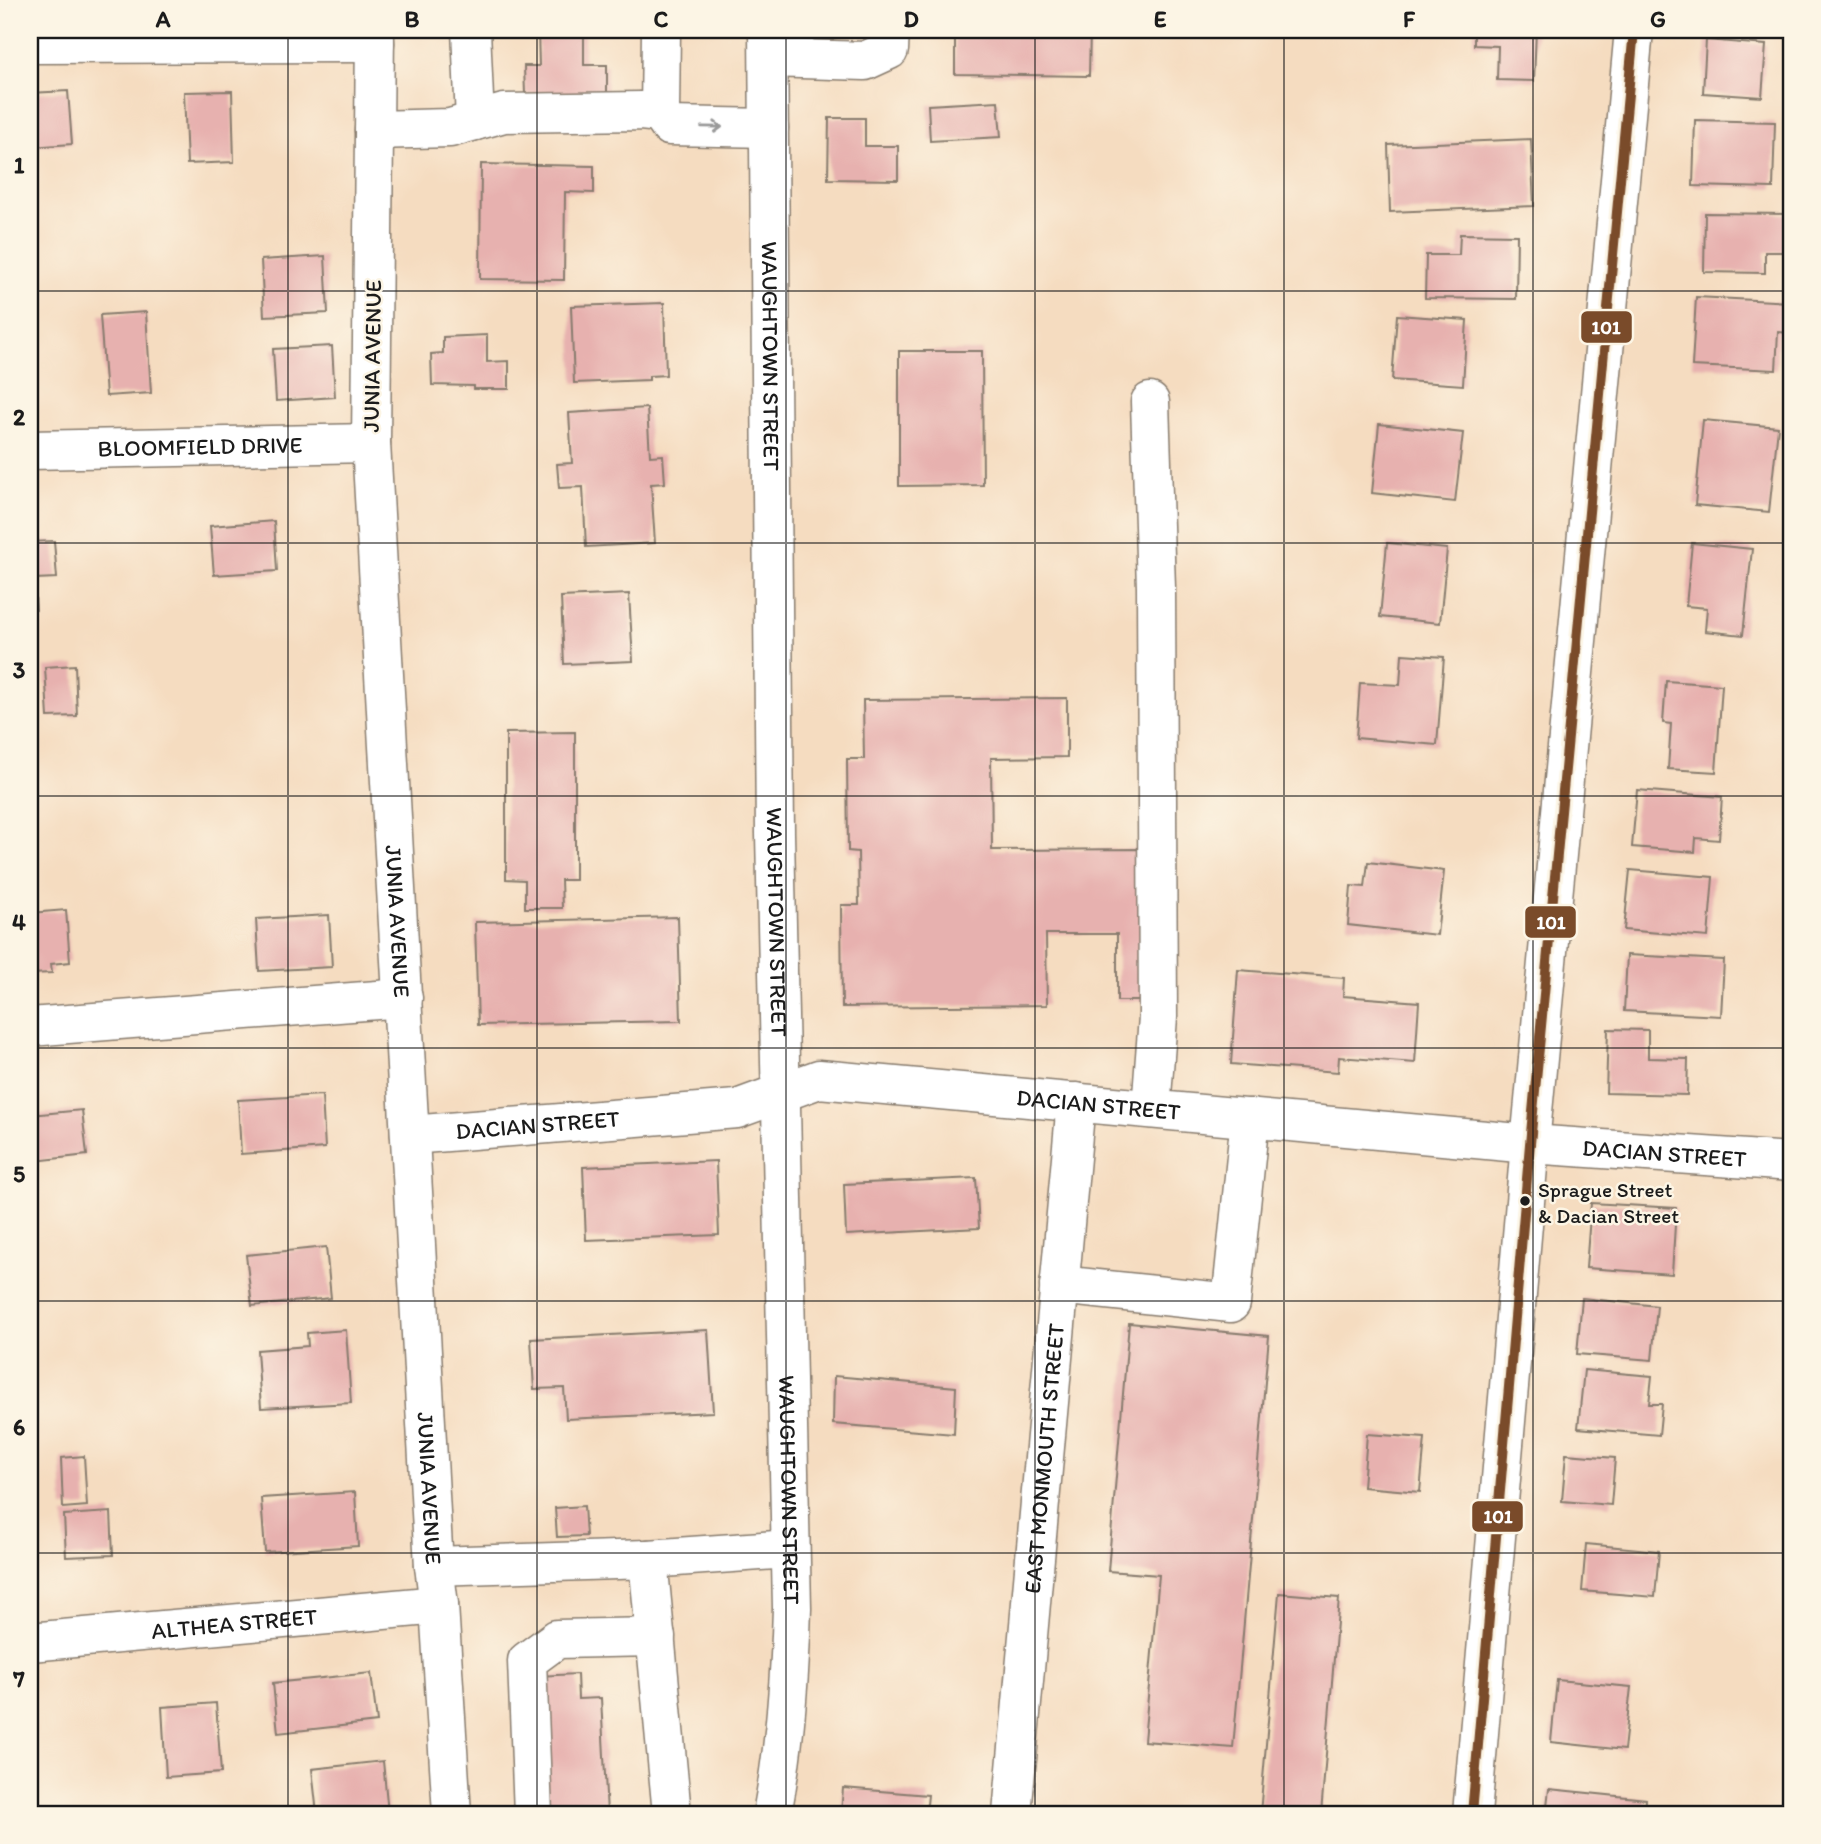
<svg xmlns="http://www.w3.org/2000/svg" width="1821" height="1844" viewBox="0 0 1821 1844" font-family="Itim,sans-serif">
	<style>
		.building { fill: #e7b1af }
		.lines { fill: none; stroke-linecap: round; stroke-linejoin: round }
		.minor-casing { stroke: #887c6e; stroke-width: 41 }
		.major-casing { stroke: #887c6e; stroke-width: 41 }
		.minor { stroke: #fff; stroke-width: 38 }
		.major { stroke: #fff; stroke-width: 38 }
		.bus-1-casing { stroke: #fcf5e5; stroke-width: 16 }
		.bus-1 { stroke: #7a4b2a; stroke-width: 10 }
		.oneway { stroke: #999 }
		.grid { fill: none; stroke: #1c1c1c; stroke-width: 2; stroke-opacity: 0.55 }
		.bus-dot { fill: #1c1c1c; stroke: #fcf5e5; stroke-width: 2.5 }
		.labels { text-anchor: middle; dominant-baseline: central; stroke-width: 5; stroke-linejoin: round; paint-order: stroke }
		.bus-label { font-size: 21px; fill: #1c1c1c; stroke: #fcf5e5; text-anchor: start }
		.street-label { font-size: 23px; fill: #1c1c1c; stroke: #fcf5e5 }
		.line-badge { stroke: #fcf5e5; stroke-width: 2.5 }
		.badge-label { font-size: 19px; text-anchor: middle; font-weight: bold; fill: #fff }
		.neatline { fill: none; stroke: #1c1c1c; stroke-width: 2.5 }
		.grid-label { font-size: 23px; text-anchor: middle; font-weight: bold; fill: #1c1c1c }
	</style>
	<rect width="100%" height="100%" fill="#fcf5e5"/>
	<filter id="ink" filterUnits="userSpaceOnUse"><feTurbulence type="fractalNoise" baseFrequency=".0143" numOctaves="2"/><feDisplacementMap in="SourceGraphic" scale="14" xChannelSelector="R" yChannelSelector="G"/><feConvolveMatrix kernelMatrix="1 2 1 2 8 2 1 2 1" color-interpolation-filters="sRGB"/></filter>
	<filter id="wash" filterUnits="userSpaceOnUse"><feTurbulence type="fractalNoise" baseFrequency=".00686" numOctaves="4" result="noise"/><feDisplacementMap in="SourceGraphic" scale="28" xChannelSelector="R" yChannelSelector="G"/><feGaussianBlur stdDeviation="1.57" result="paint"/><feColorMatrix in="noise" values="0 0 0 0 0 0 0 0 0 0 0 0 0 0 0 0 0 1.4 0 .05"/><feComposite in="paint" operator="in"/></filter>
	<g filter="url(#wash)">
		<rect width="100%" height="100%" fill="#f5dcc0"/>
		<g id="blocks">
			<!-- building -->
			<path class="building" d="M538,30H584V65H607V94H525L524,66H539Z
				M955,30H1090L1089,76L955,74Z
				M1474,30H1536L1534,81L1497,80L1498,46L1474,45Z
				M1706,40L1766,45L1762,97L1703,93Z
				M68,91L72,144L30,147V93Z
				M232,91L234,162L187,164L184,92Z
				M998,101L1001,137L930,141L928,105Z
				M829,118H865V146H898V180L828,179Z
				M1695,120L1775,122L1773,188L1693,186Z
				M1531,139L1534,206L1390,212L1388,145Z
				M481,164L594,166V193L565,192L564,280L480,279Z
				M1705,213L1791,214V252H1765V273L1704,272Z
				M1460,234L1517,235L1516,299L1425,298L1426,255H1459Z
				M325,256L328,313L264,316L261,260Z
				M1696,297L1791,302V333L1778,332L1776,370L1692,366Z
				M664,303L666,375L649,376V380L574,383L571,306Z
				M146,312L151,393L106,396L100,315Z
				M1397,315L1467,320L1463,385L1392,380Z
				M487,335V362L509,361V389H474V386L432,385L431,354L443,353V337Z
				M332,346L335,397L276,401L273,349Z
				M899,351H982L983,485L899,486Z
				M647,408L650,456L663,455L665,483L651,484L655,543L586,547L583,487L559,488L557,464L572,463L569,413Z
				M1703,420L1778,427L1769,512L1695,505Z
				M1379,424L1463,433L1455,502L1372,493Z
				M274,521L277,571L214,575L210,526Z
				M54,541L57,578L34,579L36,610H30V542Z
				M1387,543L1447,549L1440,623L1380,617Z
				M1692,543L1752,549L1743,635L1705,631L1707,608L1686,606Z
				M629,594L633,661L564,664L561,597Z
				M1402,654L1444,657L1437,745L1356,738L1360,683L1400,685Z
				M75,665L77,716L48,717L45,667Z
				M1666,681L1722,685L1716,772L1668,769L1671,724L1663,723Z
				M1067,698V757L991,758L992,850L1142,849L1144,1001H1117V934H1046L1047,1005L842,1007L841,905H859L858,852L848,851L847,759H864L863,700Z
				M575,732V880H561L562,908H525V880L506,879V733Z
				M1637,790L1722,797L1719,840L1696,838L1695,852L1632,847Z
				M1368,862L1444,871L1437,935L1348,925L1351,886L1365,887Z
				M1630,870L1713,877L1708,937L1624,930Z
				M66,910L70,962L51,964L52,973L30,974V913Z
				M329,915L332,967L259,971L256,919Z
				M678,917L681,1021L478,1025L475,922Z
				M1627,955L1724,960L1721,1016L1624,1011Z
				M1238,970L1344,978L1343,996L1419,1002L1415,1063L1339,1057L1338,1072L1231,1064Z
				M1608,1029L1648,1030V1058L1688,1059L1687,1095L1606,1093Z
				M322,1095L325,1148L241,1154L238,1100Z
				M82,1110L87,1155L35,1161L31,1115Z
				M716,1161L719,1235L586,1240L583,1167Z
				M976,1178L979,1228L846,1235L844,1184Z
				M1591,1203L1676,1208L1672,1274L1586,1268Z
				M326,1247L331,1298L252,1306L246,1255Z
				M1582,1298L1657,1306L1652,1360L1577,1354Z
				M1129,1323L1269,1336L1233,1748L1144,1741L1159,1575L1108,1571Z
				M346,1330L351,1403L261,1408L257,1350L308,1346L307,1333Z
				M708,1330L713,1412L566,1419L564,1388L534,1389L531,1339Z
				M1584,1370L1652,1376L1649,1404H1662L1659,1435L1578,1428Z
				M834,1376L956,1387L954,1434L833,1424Z
				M1367,1434L1425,1438L1420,1492L1363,1487Z
				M1566,1454L1615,1458L1611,1505L1562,1501Z
				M84,1456L87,1506L63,1508L61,1458Z
				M355,1492L358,1546L265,1552L261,1498Z
				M584,1506L586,1536L557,1537L555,1508Z
				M111,1512L113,1555L66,1557L64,1515Z
				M1586,1544L1659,1551L1655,1597L1582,1591Z
				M1279,1593L1339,1598L1321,1814H1260Z
				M371,1673L377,1722L278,1733L273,1683Z
				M577,1674L578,1699L601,1698L607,1814H544L537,1676Z
				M1557,1680L1631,1687L1624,1750L1551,1742Z
				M216,1703L221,1773L166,1777L162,1707Z
				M383,1761L388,1813L317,1814L312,1769Z
				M843,1788L928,1795L926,1814H841Z
				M1549,1789L1646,1799L1645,1814H1546Z"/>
		</g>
	</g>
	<g filter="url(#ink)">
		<use href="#blocks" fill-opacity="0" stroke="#887c6e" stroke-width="2"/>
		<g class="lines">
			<!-- minor casing -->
			<g class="minor-casing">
				<g id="minor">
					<path id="s1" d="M375,30L371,443L434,1566L439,1605L452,1814"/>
					<path d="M471,30L475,121"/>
					<path d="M661,30L660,113L669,126L769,128"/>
					<path d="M30,44L375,43"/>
					<path d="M769,58L865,61L889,50L890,30"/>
					<path d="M374,130L450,128L504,113L641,111L660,113"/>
					<path d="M1150,402L1156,588L1158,1017L1151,1109"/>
					<path id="s2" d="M30,450L371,443"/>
					<path d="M30,1027L403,998"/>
					<path id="s3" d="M410,1135L737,1109L819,1079L1530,1144L1791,1162"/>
					<path d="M1059,1285L1231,1303L1250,1118"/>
					<path d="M648,1559L790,1549"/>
					<path d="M434,1566L648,1559L672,1814"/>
					<path id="s4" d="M30,1642L439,1605"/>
					<path d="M533,1814L527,1661L557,1639L656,1637"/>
					<path id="s5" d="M1012,1814L1076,1102"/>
					<path d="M1472,1814L1530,1144L1634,30"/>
				</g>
			</g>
			<!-- major casing -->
			<g class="major-casing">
				<g id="major">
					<path id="s6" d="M768,30L775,834L792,1608C790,1677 785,1746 772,1814"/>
				</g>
			</g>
			<!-- minor -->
			<use href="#minor" class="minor"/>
			<!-- major -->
			<use href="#major" class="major"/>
			<!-- bus-1 casing -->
			<g class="bus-1-casing">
				<path id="bus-1" d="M1472,1814L1530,1144L1634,30"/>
			</g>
			<!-- bus-1 -->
			<use href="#bus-1" class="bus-1"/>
		</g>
		<!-- one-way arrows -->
		<defs><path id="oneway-shaft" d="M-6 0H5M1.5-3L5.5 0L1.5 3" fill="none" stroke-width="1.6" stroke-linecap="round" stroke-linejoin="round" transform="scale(1.75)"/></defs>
		<use class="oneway" href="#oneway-shaft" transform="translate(712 127) rotate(1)"/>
	</g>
	<!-- grid -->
	<path class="grid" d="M288,30V1814M537,30V1814M786,30V1814M1035,30V1814M1284,30V1814M1533,30V1814M30,291H1791M30,543H1791M30,796H1791M30,1048H1791M30,1301H1791M30,1553H1791"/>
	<!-- markers -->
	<circle class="bus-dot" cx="1525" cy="1201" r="6"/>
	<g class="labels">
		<!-- bus labels -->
		<g class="bus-label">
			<text x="1538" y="1189">Sprague Street<tspan x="1538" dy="26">&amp; Dacian Street</tspan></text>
		</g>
		<!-- street labels -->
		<g class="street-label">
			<text transform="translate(372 356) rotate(-89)">JUNIA AVENUE</text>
			<text stroke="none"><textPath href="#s6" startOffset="326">WAUGHTOWN STREET</textPath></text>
			<text stroke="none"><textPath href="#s2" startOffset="170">BLOOMFIELD DRIVE</textPath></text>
			<text stroke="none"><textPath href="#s1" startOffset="892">JUNIA AVENUE</textPath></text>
			<text stroke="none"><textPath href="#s6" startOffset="892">WAUGHTOWN STREET</textPath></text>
			<text stroke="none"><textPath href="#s3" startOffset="696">DACIAN STREET</textPath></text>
			<text stroke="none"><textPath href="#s3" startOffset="128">DACIAN STREET</textPath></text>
			<text stroke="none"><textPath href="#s3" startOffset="1264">DACIAN STREET</textPath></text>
			<text stroke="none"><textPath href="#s5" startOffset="357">EAST MONMOUTH STREET</textPath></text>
			<text stroke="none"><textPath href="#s1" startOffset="1460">JUNIA AVENUE</textPath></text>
			<text stroke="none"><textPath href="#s6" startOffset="1460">WAUGHTOWN STREET</textPath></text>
			<text stroke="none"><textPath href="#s4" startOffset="205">ALTHEA STREET</textPath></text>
		</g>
	</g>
	<g class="line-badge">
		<rect x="1580" y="310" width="53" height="34" rx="7" fill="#7a4b2a"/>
		<rect x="1524" y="905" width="53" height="34" rx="7" fill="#7a4b2a"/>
		<rect x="1471" y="1500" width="53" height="33" rx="7" fill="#7a4b2a"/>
	</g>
	<g class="badge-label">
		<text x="1606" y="334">101</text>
		<text x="1551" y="929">101</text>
		<text x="1498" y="1523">101</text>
	</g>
	<!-- margin -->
	<rect width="1821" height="1844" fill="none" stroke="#fcf5e5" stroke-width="77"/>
	<rect x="38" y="38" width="1745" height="1768" class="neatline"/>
	<g class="grid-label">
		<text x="163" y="27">A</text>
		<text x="412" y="27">B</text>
		<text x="661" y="27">C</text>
		<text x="911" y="27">D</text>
		<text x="1160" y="27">E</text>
		<text x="1409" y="27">F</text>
		<text x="1658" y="27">G</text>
		<text x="19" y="173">1</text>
		<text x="19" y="425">2</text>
		<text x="19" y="678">3</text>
		<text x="19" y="930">4</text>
		<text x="19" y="1182">5</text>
		<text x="19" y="1435">6</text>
		<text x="19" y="1687">7</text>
	</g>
</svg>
